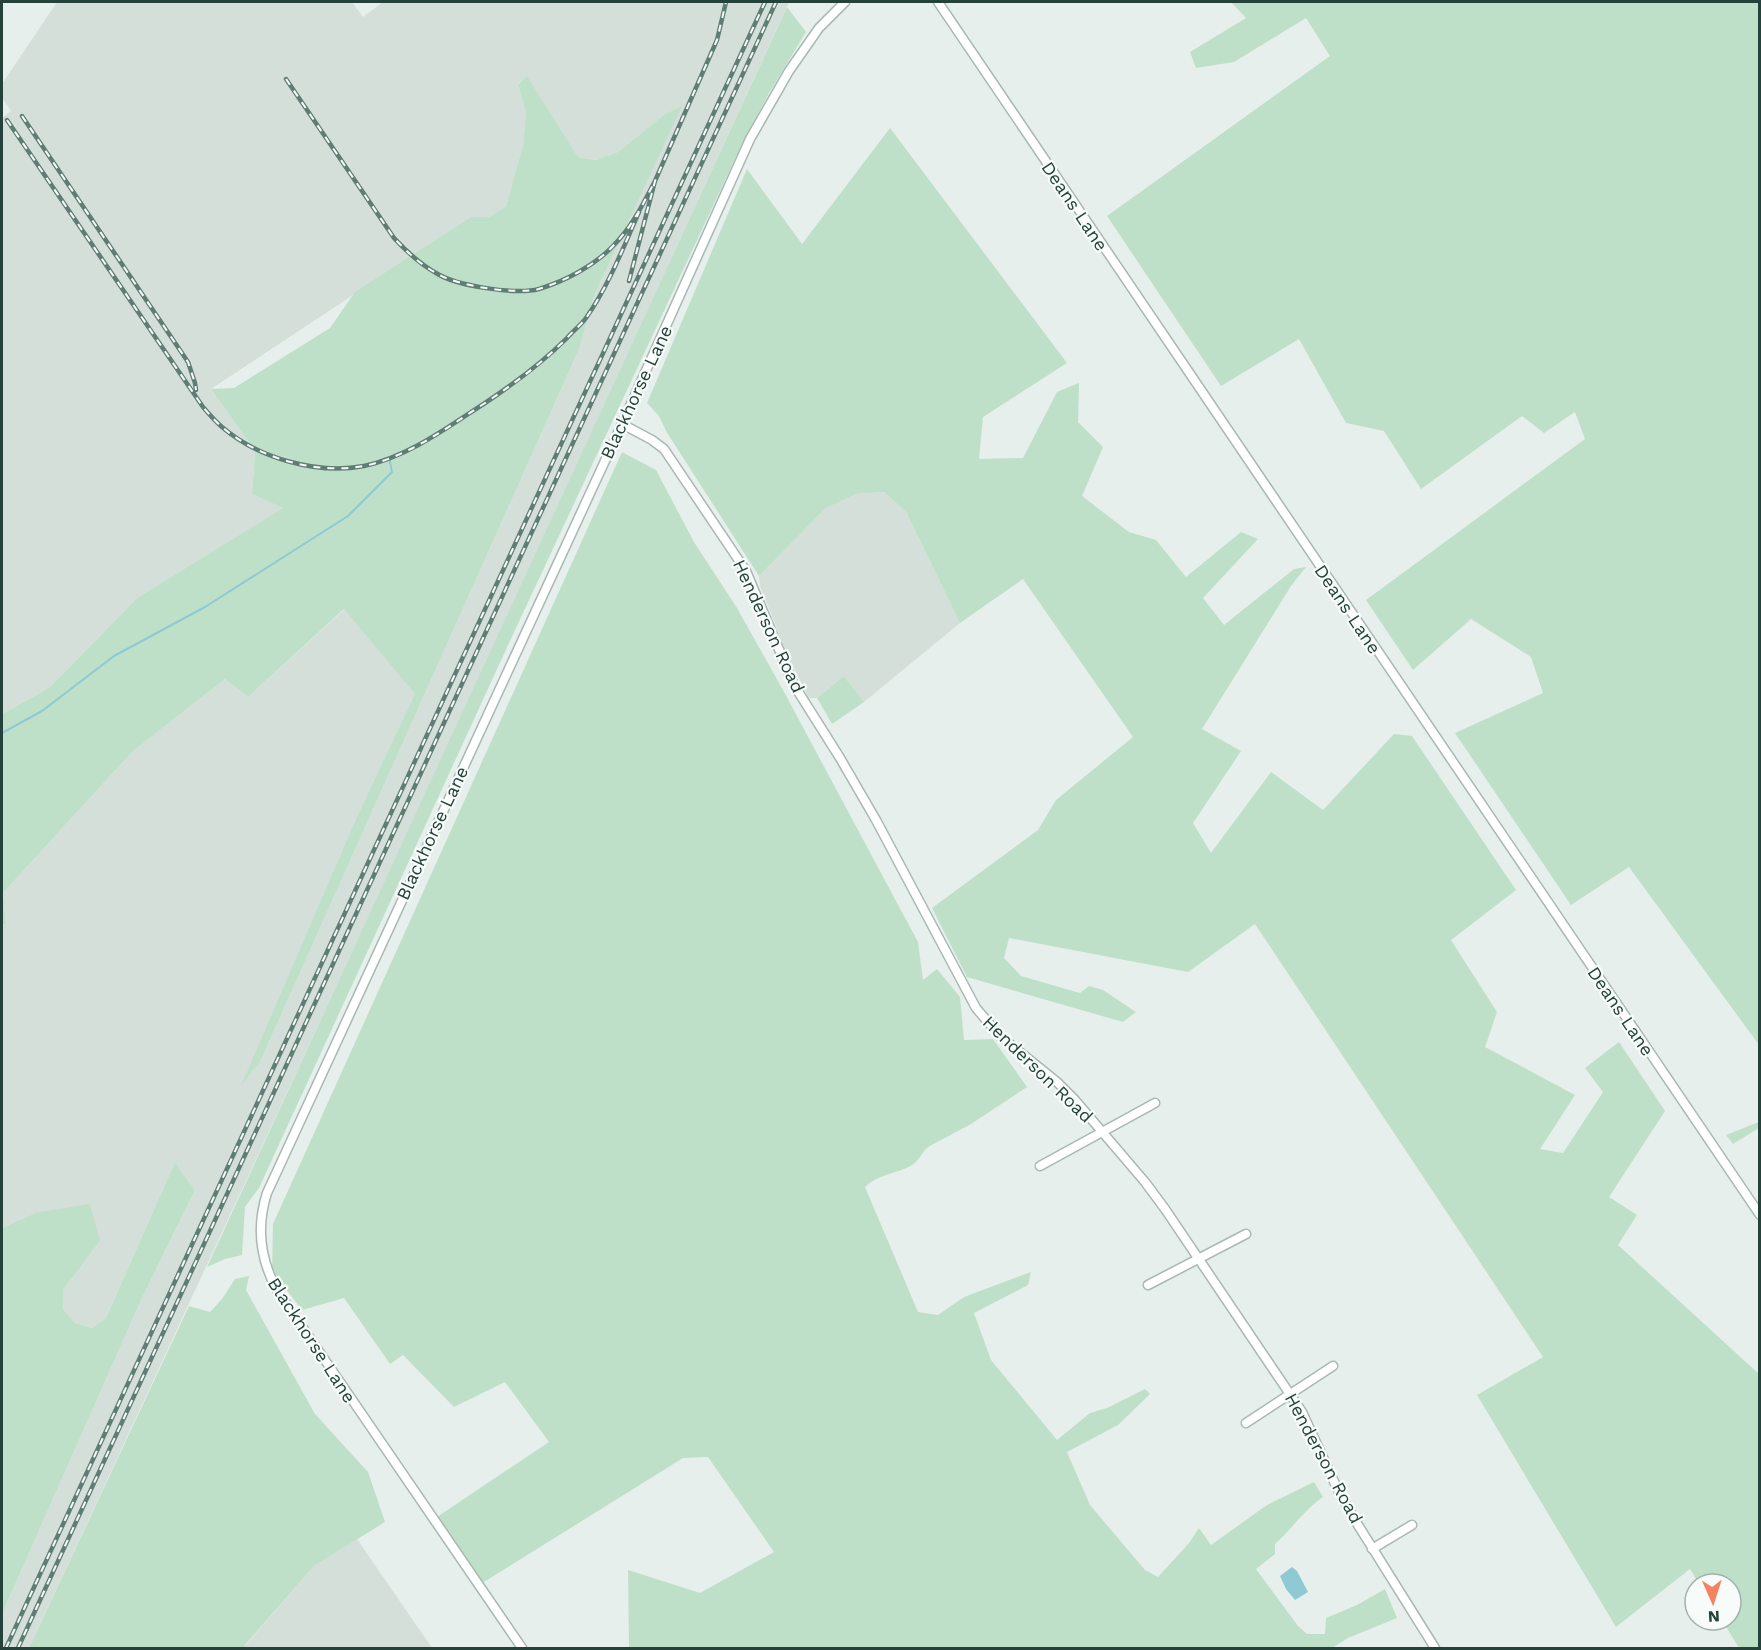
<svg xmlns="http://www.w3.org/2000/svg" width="1761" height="1650" viewBox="0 0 1761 1650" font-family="'Work Sans',sans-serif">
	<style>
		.built { fill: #d4dfda }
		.green { fill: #bfe0c8 }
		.water { fill: #8ec9d4 }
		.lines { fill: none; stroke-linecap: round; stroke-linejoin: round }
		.stream { stroke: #8ec9d4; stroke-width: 2 }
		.minor-casing { stroke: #a8b8b2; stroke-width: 11 }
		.minor { stroke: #fff; stroke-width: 8 }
		.rail-casing { stroke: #5f7d75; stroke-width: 4.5 }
		.rail { stroke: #f7fbf9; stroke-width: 2; stroke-dasharray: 7; stroke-linecap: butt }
		.labels { text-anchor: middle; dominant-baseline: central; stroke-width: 4.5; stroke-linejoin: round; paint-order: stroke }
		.street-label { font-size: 18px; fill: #24423a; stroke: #f7fbf9 }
	</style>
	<rect width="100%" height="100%" fill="#e6efeb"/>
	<!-- built -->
	<path class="built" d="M57,2H352L363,17L383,2H789L426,793L29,1648H2V1614L142,1298L195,1190L175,1162L106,1318L92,1328L75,1323L63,1309V1290L100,1241L35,1213L2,1228V925L6,923L3,893L132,752L225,679L248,697L345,609L416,694L354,823L243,1083L260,1062L580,347L594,296L681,107L665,114L618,152L596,160L578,157L527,77L518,83L526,113L523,145L506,206L489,217H471L211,389L255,451L252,494L284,508L137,598L49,688L2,714V118L11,111L2,98V84Z
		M884,492L906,512L960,623L864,702L844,676L817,698H809L788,656L760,586L759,576L825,509L856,494Z
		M357,1539L432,1648H247L245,1646L314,1566Z"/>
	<!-- green -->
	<path class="green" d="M1231,2H1759V1045L1629,867L1571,905L1455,733L1543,693L1531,657L1471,619L1413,670L1366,600L1585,439L1575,412L1544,433L1522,416L1421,489L1384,431L1346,423L1299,339L1221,386L1107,216L1330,56L1306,18L1234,62L1196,68L1190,52L1246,18Z
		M787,7L806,32L769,93L740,148L509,643L259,1188L245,1207L242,1255L225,1259L207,1267Z
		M527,76L578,157L596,160L618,152L665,114L682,106L594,296L580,347L260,1062L241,1086L354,823L415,694L344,609L248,697L225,679L132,752L3,893L6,924L2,925V714L49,688L137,598L283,508L252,494L255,451L211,389L234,388L330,328L355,292L471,217H489L506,206L523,145L526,113L518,84Z
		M890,128L1067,363L983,417L979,459L1023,458L1057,392L1079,383L1078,422L1103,447L1082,496L1129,532L1156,540L1186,577L1241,532L1258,539L1203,598L1224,625L1294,569L1306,567L1291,586L1202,729L1241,751L1193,823L1211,853L1271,772L1323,810L1394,734L1412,736L1516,890L1451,940L1497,1012L1485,1047L1575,1095L1540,1149L1563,1153L1603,1092L1585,1068L1619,1042L1665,1111L1609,1197L1637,1215L1618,1245L1759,1374V1648H1739L1722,1620H1731V1584H1699L1690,1569L1616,1627L1477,1395L1543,1357L1255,924L1188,972L1009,938L1004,958L1021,976L1080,993L1089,986L1103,990L1136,1012L1123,1022L967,977L932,908L1038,830L1056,800L1133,737L1023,579L960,623L906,512L884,492L856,494L825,509L759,576L666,431L659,416L647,403L747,169L802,244Z
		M622,452L656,470L694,542L737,608L783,690L918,942L923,980L937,969L960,997L964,1040L993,1039L1027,1087L971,1124L928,1147C922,1152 919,1161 912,1165C897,1174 878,1174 865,1187L918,1312L938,1315L964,1297L1031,1272L1028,1285L974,1313L991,1360L1057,1440L1090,1413L1107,1408L1145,1389L1150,1394L1118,1425L1067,1452L1090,1505L1145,1570L1158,1577L1189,1543L1199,1528L1211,1545L1267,1505L1314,1482L1323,1497C1304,1510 1292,1529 1275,1544V1554L1256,1569L1298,1626L1307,1634H1325L1326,1618L1357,1605L1385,1589L1397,1618L1348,1638L1332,1648H629L628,1570L700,1593L774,1552L708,1457L683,1458L476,1587L431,1521L549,1442L505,1382L454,1407L403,1355L390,1364L344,1298L302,1310L272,1271L273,1224Z
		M844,676L864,702L832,724L817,698Z
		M1759,1122V1128L1733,1144L1726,1135Z
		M175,1162L195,1190L142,1298L2,1614V1228L35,1213L90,1204L100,1241L63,1290V1309L75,1323L92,1328L106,1318Z
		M249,1276L246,1290L315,1414L368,1472L385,1522L314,1566L245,1645L247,1648H29L189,1306L210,1312L222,1299L235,1279Z"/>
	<!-- water -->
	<path class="water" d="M1292,1567L1297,1571L1308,1592L1295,1600L1286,1589L1280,1576Z"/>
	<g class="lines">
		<!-- stream -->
		<path class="stream" d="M2,733L42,711L114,656L205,607L348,516L392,472L389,457"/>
		<!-- minor casing -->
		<g class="minor-casing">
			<path id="minor" d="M938,2L1760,1215
				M622,424L652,440L664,449L746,571L794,685L840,758L876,820L976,1008L1000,1036L1057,1082L1075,1100L1145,1182L1165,1209L1302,1412L1337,1488L1353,1517L1435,1648
				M1040,1166L1155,1103
				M1148,1285L1246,1234
				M1246,1423L1333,1366
				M1372,1549L1412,1525
				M522,1648L277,1290C260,1259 256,1227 267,1193L622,424L750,139L789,71L819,28L845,2"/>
		</g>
		<!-- minor -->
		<use href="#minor" class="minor"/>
		<!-- rail casing -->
		<g class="rail-casing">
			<path id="rail" d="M286,79L394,238C407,252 420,264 436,273C456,286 516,295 539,289C565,281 594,266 613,246C632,227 643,204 655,181
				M22,116L188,362L195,383L196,390
				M7,120L203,407C209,414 215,421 222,427C258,458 317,475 364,466C408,457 448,427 485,403C515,383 541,364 567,338C573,331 581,325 586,318C609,285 623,248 639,212
				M629,281L655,181L717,40L726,2
				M6,1648L765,2
				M18,1648L776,2"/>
		</g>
		<!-- rail -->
		<use href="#rail" class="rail"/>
	</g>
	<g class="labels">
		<!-- street labels -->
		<g class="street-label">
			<text transform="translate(1075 206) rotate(56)">Deans Lane</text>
			<text transform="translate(636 392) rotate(-65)">Blackhorse Lane</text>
			<text transform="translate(1348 609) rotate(56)">Deans Lane</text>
			<text transform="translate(769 626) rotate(65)">Henderson Road</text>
			<text transform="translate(432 833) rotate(-65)">Blackhorse Lane</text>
			<text transform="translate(1621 1011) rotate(56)">Deans Lane</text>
			<text transform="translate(1038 1069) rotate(44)">Henderson Road</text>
			<text transform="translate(312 1340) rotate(57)">Blackhorse Lane</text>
			<text transform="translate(1324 1458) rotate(62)">Henderson Road</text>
		</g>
	</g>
	<!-- border -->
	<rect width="1761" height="1650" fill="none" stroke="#24423a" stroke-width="6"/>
	<!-- north arrow -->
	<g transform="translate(1713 1602) rotate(177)"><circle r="28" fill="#f7fbf9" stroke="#a3b1ad" stroke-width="1.5"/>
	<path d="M0-4.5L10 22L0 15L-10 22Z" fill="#f4845f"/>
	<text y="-9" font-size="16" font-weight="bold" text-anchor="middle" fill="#24423a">N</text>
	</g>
</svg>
